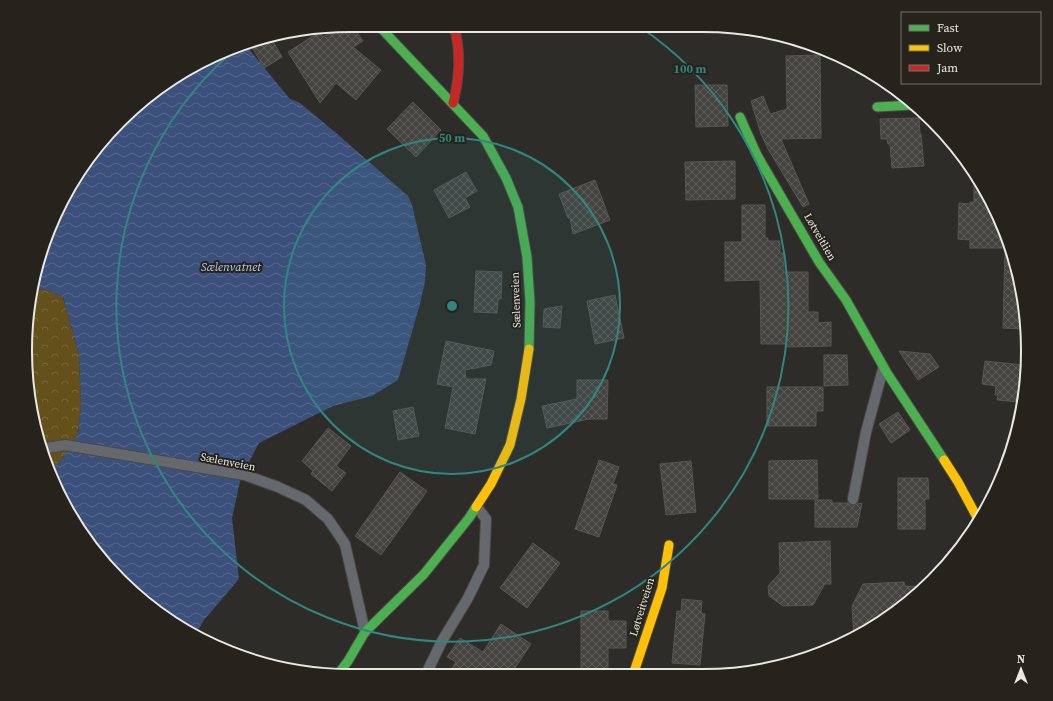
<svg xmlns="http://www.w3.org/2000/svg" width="1053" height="701" viewBox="0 0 1053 701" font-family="'Source Serif 4',serif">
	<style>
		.forest { fill: url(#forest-crowns) }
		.water { fill: url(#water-waves) }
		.building { fill: url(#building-cross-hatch); stroke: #575652 }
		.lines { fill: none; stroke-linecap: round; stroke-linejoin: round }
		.lane-casing { stroke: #4a4947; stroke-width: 12 }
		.fast-casing { stroke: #4a4947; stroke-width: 11 }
		.slow-casing { stroke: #4a4947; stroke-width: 11 }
		.jam-casing { stroke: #4a4947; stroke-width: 11 }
		.lane { stroke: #65686d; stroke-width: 10 }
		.fast { stroke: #4caf50; stroke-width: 9 }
		.slow { stroke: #ffc107; stroke-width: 9 }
		.jam { stroke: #c62828; stroke-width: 9 }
		.ring { fill: none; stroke: #308780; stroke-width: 2 }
		.labels { text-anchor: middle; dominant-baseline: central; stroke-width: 4; stroke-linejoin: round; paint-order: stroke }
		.street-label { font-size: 11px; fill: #eae8e3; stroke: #26231c }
		.water-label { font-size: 12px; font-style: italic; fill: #b7cdfa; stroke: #26231c }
		.rim { fill: none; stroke: #eae8e3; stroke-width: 2 }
		.centre { fill: #308780; stroke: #26231c; stroke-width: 2 }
		.ring-label { font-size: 12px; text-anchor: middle; font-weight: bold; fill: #308780; stroke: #26231c; stroke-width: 4; stroke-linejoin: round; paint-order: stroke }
	</style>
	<defs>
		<pattern id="forest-crowns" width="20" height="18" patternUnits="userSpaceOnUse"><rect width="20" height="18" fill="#64501b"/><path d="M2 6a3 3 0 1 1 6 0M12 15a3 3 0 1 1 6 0" fill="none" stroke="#7a693c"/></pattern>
		<pattern id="water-waves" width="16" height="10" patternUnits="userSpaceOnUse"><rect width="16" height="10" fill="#3c507c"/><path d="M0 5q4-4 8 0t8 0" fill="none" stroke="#58698e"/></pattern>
		<pattern id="building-cross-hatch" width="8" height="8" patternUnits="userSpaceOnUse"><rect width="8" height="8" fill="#444340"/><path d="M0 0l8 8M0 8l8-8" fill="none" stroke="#5f5e5b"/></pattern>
	</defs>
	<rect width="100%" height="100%" fill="#2d2c28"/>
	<!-- forest -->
	<path class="forest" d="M35,289L46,290L63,297L79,355L81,405L78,434L59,463L50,468L36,435L26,329Z"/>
	<!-- water -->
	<path class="water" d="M244,43L290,99L300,103L335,132L408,196L412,205L426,265L425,282L420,304L398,380L372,396L333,406L259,443L241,477L232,518L239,579L204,620L195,635L136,595L69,513L50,468L59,463L78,434L81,405L79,355L63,297L46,290L35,289L50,226L92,152L169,80Z"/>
	<!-- building -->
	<path class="building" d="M350,25H352L363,41L353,47L381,70L356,100L336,83L320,103L288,52L319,32L323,37L339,27Z
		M271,38L282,57L264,68L249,42Z
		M820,55L821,138L781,139L809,204L803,207L768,149L761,134L751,101L763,96L770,114L787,109L786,56Z
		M695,85H727L728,126L696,127Z
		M413,102L441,130L416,157L387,129Z
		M912,118H919L920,134H921L924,166L892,168L890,144H888L887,139H881L880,119Z
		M735,161V199L686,200L685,162Z
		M466,172L477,191L465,198L470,207L449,218L434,190Z
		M974,174L995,207L1017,266L1027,329L1003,328L1005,249L1010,248H970V240L958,239L959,203L970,204V202H974Z
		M595,180L610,220L573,234L570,218H568L559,194Z
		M742,205H765V238H768V241H780V253H784V272H808V312H818V323L831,322V346L787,347V344H761L760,280L725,281V242H742Z
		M476,271L502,272L501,299H498L497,313L474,312Z
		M615,295L624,338L595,344L587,301Z
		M562,306L560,328L543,327L544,309Z
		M446,341L494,351L491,365L465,370L466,379H486L475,434L445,428L453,387L437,384Z
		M899,351L930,354L939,367L918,380Z
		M824,355H847L848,385L824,386Z
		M985,361L1023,365L1019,402L997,400L998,395H995L996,386L982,384Z
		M577,380H608L607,419H589L547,428L542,406L577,399Z
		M767,387H823V411H816V426H767Z
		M413,407L419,436L398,440L393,411Z
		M898,412L910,430L891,443L879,424Z
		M328,428L351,446L336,466L346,473L332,491L311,474L313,471L302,461Z
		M599,460L619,467L613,484L617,485L599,537L575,529Z
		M817,460L818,499H769V461Z
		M691,461L696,512L666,515L660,464Z
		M400,472L427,491L381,555L355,536Z
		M898,478H928L929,499H925V529H898Z
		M815,500H832V503H848L852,505L862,503L857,527H815Z
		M830,541L831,584H825L813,605L783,606L769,596L768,586L780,573L779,543Z
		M533,543L560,563L527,608L500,588Z
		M904,582L905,586L923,587L900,609L854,638L852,606L863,584Z
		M682,599L702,601L701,613L705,614L700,665L672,663L677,611L681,612Z
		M581,611H608V621H626V648H608V670H581Z
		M501,624L531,644L511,674H449L456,662L447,657L460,638L483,652Z"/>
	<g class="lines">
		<!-- lane casing -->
		<g class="lane-casing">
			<path id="lane" d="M42,449L65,445L245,475L278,487L306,500L328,519L345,544L365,632
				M853,499L866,432L883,369
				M426,674L442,641L468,598L484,565L486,519L477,507"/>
		</g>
		<!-- fast casing -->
		<g class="fast-casing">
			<path id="fast" d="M378,25L483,136L506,178L518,207L527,257L530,302L529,349
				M877,107L913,105L917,106
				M740,117L757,155L819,262L846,300L887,373L944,460
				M339,673L348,661L365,632L424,574L469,518L476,507"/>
		</g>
		<!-- slow casing -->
		<g class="slow-casing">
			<path id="slow" d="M944,460L958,482L979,521
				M476,507L491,484L510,445L521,399L529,349
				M633,675L662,588L669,545"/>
		</g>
		<!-- jam casing -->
		<g class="jam-casing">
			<path id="jam" d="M453,103C460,77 461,52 454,26"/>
		</g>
		<!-- lane -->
		<use href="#lane" class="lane"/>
		<!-- fast -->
		<use href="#fast" class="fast"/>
		<!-- slow -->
		<use href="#slow" class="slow"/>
		<!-- jam -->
		<use href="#jam" class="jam"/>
	</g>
	<!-- distance rings -->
	<circle cx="452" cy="306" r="168" fill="#308780" fill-opacity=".12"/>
	<g class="ring">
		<circle cx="452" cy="306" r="168"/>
		<path d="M640 27A336 336 0 1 1 238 47"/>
	</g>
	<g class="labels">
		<!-- street labels -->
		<g class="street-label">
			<text transform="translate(820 237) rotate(60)">Løtveitlien</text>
			<text transform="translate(516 300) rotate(-92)">Sælenveien</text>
			<text transform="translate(228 462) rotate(11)">Sælenveien</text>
			<text transform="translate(642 607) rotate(-73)">Løtveitveien</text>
		</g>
		<!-- water labels -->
		<g class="water-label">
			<text x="231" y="267">Sælenvatnet</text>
		</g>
	</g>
	<!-- crop -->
	<path d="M0 0H1053V701H0ZM350 32H703A318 318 0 0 1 1021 350V351A318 318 0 0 1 703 669H350A318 318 0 0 1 32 351V350A318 318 0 0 1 350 32Z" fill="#26231c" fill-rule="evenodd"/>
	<path class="rim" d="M350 32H703A318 318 0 0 1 1021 350V351A318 318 0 0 1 703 669H350A318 318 0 0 1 32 351V350A318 318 0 0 1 350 32Z"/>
	<circle cx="452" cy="306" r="6" class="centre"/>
	<g class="ring-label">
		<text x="690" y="73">100 m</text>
		<text x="452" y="142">50 m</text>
	</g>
	<!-- legend -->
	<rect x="901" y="12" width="140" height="72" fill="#26231c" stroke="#74726c"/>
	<rect x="909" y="25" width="20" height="6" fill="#4caf50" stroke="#74726c"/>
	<text x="937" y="32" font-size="12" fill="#eae8e3">Fast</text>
	<rect x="909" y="45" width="20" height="6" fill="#ffc107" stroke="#74726c"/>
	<text x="937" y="52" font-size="12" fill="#eae8e3">Slow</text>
	<rect x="909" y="65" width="20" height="6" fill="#c62828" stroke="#74726c"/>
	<text x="937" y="72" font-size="12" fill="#eae8e3">Jam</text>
	<!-- north arrow -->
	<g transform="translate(1021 669)" stroke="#26231c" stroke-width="3" paint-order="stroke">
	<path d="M0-3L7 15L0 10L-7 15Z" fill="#eae8e3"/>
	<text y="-6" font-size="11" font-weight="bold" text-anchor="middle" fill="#eae8e3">N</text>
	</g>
</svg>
